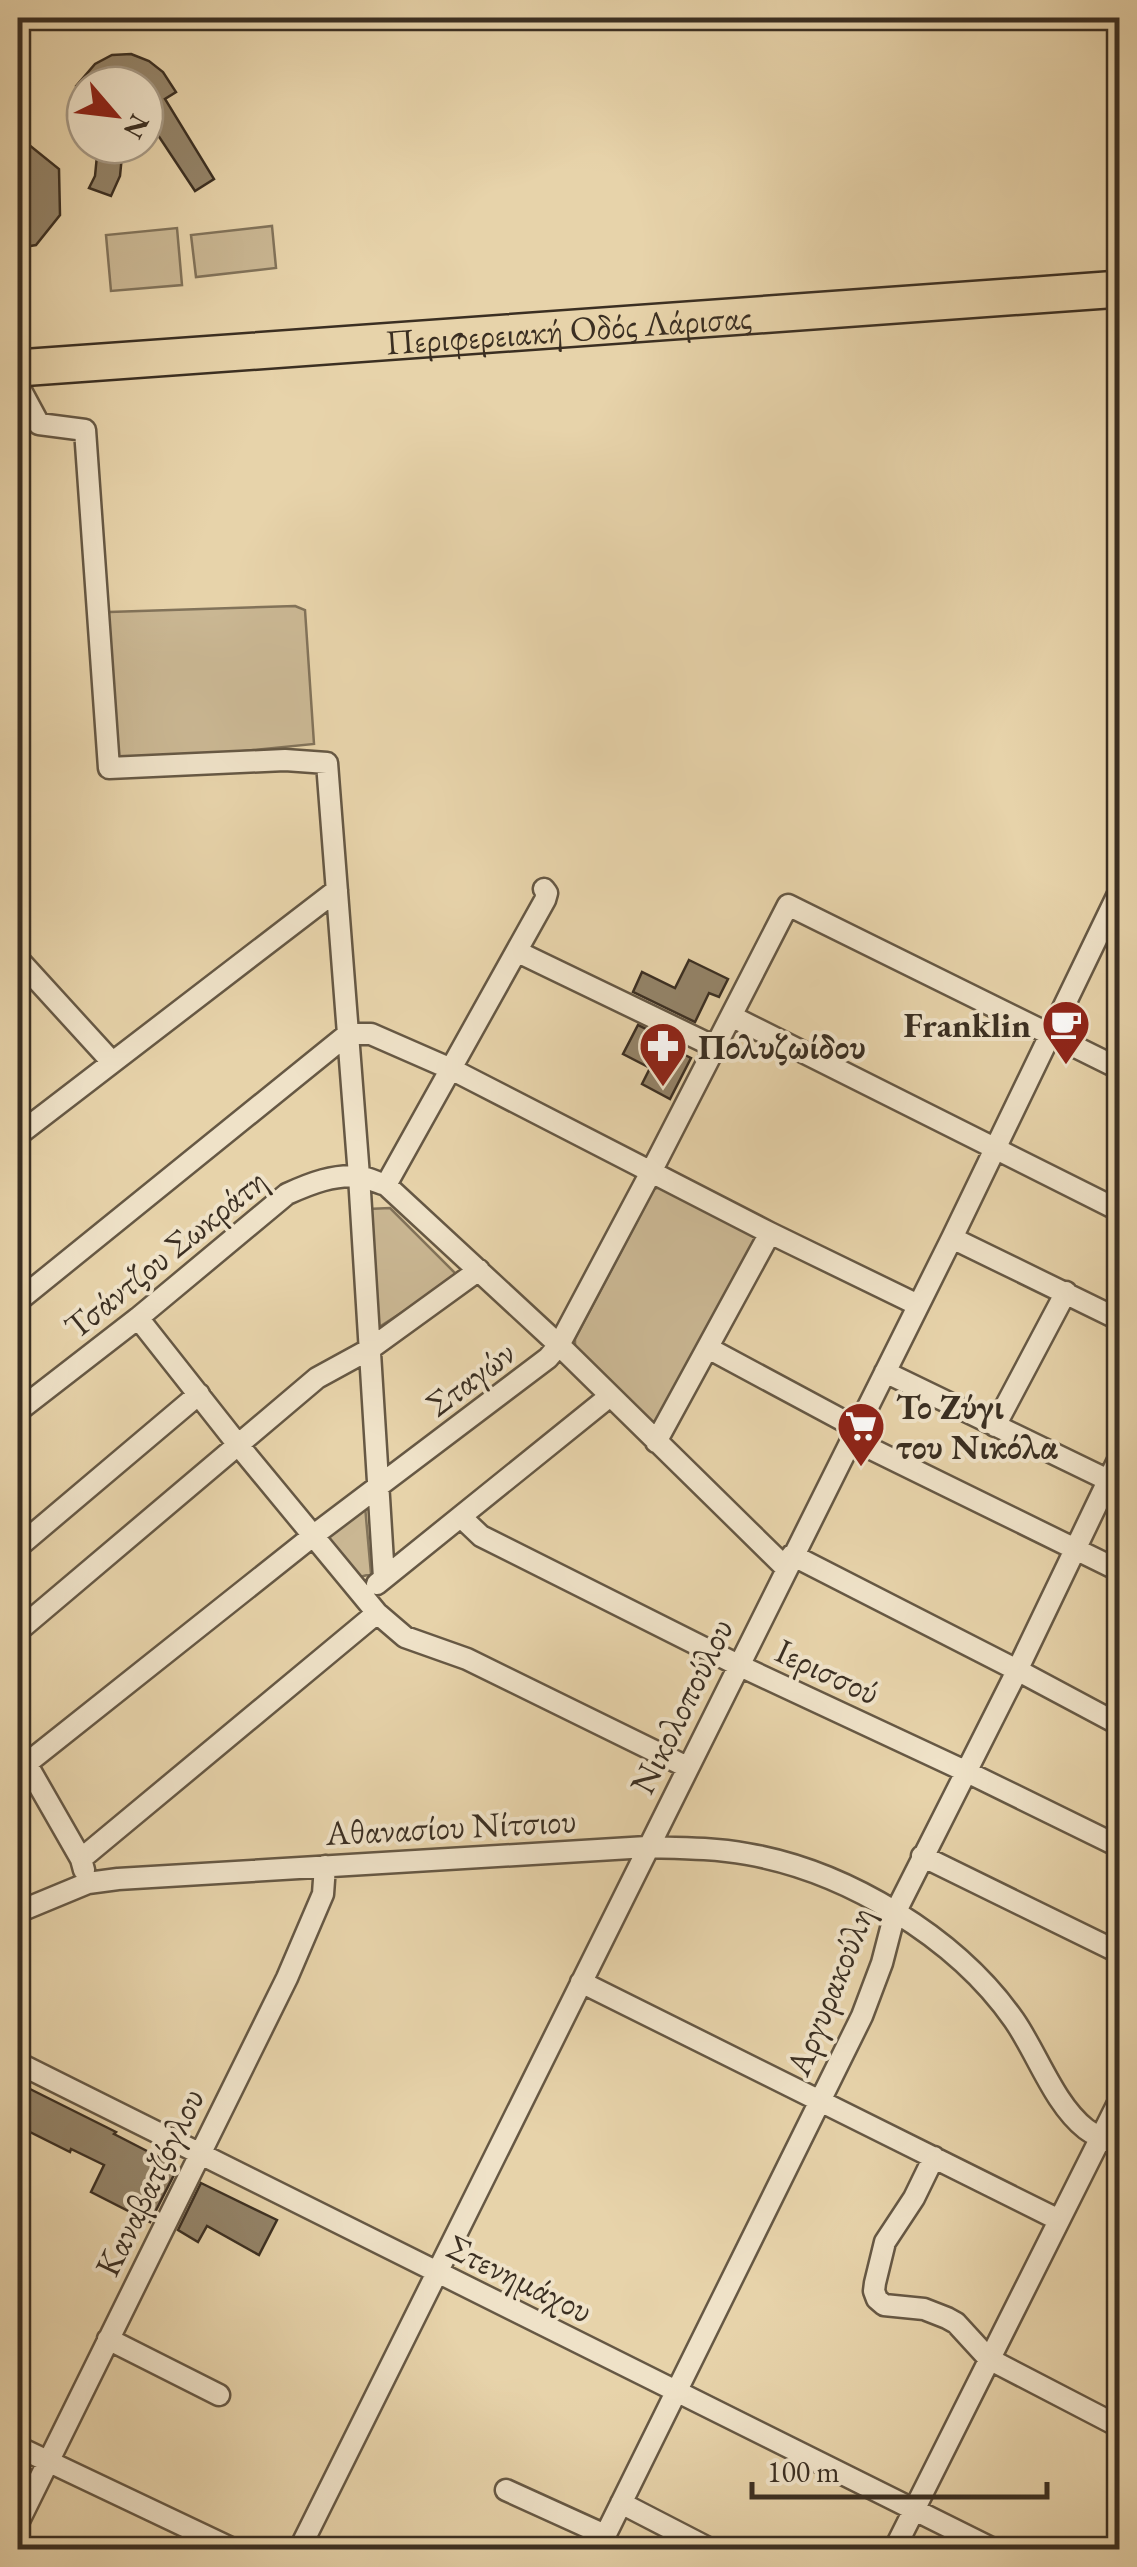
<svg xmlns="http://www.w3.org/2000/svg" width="1137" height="2567" viewBox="0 0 1137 2567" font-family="'EB Garamond',serif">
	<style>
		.green { fill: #cab793; stroke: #82735a; stroke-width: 2.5 }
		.building { fill: #948469; stroke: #3b2f22; stroke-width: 2.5 }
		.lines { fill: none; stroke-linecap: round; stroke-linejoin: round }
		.street-casing { stroke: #665844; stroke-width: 25 }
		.highway-casing { stroke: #3b2f22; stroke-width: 40 }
		.street { stroke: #efe2c8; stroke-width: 20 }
		.highway { stroke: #e7d3aa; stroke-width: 35 }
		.labels { text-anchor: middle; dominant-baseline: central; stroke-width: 8; stroke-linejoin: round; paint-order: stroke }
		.street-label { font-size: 35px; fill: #3b2f22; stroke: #efe2c8 }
		.poi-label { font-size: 35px; font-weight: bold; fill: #3b2f22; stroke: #efe2c8; text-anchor: start }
	</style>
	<rect width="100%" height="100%" fill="#e7d3aa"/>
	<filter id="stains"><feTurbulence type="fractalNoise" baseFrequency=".002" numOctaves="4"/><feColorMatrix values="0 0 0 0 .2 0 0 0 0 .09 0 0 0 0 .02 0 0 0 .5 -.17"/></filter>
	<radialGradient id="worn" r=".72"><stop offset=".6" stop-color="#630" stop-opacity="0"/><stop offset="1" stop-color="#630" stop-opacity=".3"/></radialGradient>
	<!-- green -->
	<path class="green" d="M272,226L276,268L196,277L191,235Z
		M177,228L182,285L111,291L106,235Z
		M295,606L305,610L314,744L135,762L123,761L114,756L102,617L109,612Z
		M663,1186L760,1235L662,1421L654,1424L575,1347V1339L654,1189Z
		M390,1208L457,1275L454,1279L376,1329L368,1209Z
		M365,1506L371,1574L356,1578L324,1536Z"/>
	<!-- building -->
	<path class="building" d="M131,54L149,61L163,72L176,92L165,99L214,179L195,191L150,123L145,125V85H77L95,64L112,55Z
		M18,136L59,169L60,215L36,245L18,248Z
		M98,145H123L120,176L111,196L89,188L95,176Z
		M689,960L728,979L719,997L709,993L695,1022L633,992L642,972L675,988Z
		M638,1025L684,1047L681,1053L691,1058L670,1099L642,1084L650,1068L623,1054Z
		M22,2085L116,2132L114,2134L178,2167L150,2222L91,2192L104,2165L71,2149L70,2152L18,2126V2093Z
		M201,2183L277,2220L259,2255L207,2226L198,2242L178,2230Z"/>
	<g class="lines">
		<!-- street casing -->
		<g class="street-casing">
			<path id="street" d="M18,385L39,424L85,430L109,768L285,760L327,763L359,1176L384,1578
				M518,952L715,1047
				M18,959L112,1062
				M731,1016L1120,1211
				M18,1135L337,890
				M386,1185L559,1345L786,1568
				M952,1238L1120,1320
				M18,1301L348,1034H371L451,1069L770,1233L918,1305
				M138,1318L239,1446L377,1613L405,1637L467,1659L687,1767
				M708,1348L857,1428
				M885,1372L1108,1480
				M18,1411L138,1318L287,1194C309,1184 336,1173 361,1177C369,1178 378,1183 386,1185L545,900L547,893L544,889
				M995,1426L1066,1292
				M851,1439L1120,1571
				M656,1442L770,1233
				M461,1517L481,1536L738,1665L965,1771L1120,1847
				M18,1547L199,1394
				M792,1555L1017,1670L1120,1725
				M377,1584L610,1396
				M18,1631L317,1378L370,1349L479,1270
				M18,1749L81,1859L84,1870
				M26,1764L314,1535L548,1358L559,1345L651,1172L788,905L1120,1069
				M922,1856L1120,1953
				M81,1859L377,1613
				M18,1912L88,1883L118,1879L647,1847C681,1848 714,1848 747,1854C846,1871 956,1937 1014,2020C1037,2053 1054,2104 1086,2129C1095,2136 1108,2141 1120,2146
				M581,1982L1059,2220
				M18,2063L995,2550
				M934,2157L914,2198L885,2242L875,2283L874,2291L877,2299L884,2305L924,2309L947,2318L956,2323L989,2359L1120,2427
				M108,2339L219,2395
				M18,2447L235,2550
				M506,2490L605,2535
				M621,2503L712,2550
				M18,2523L287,1978L323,1894L325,1866
				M299,2550L952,1238L1120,890
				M598,2550L862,2016L882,1963L895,1913L1012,1681L1120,1456
				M894,2550L1120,2099"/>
		</g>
		<!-- highway casing -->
		<g class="highway-casing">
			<g id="highway">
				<path id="s1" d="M18,368L1120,289"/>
			</g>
		</g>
		<!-- street -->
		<use href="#street" class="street"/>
		<!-- highway -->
		<use href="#highway" class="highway"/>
	</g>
	<!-- icons -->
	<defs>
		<g id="cafe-pin" transform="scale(2.5)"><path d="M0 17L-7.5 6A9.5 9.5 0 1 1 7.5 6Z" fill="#8f2418" stroke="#efe2c8"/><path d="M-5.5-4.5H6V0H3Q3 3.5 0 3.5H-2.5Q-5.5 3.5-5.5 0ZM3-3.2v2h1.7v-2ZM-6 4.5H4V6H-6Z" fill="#fff"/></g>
		<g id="pharmacy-pin" transform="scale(2.5)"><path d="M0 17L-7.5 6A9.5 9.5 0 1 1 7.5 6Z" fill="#8f2418" stroke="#efe2c8"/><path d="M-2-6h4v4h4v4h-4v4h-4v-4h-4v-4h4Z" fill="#fff"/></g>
		<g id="supermarket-pin" transform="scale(2.5)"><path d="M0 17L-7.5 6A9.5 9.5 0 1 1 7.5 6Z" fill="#8f2418" stroke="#efe2c8"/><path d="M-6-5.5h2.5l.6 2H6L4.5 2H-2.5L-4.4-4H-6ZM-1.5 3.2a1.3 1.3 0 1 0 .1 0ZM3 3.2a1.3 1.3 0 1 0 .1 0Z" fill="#fff"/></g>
	</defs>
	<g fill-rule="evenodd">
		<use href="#cafe-pin" x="1066" y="1024"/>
		<use href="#pharmacy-pin" x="663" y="1046"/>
		<use href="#supermarket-pin" x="861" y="1426"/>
	</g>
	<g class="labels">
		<!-- street labels -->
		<g class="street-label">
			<text stroke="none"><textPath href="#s1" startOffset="552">Περιφερειακή Οδός Λάρισας</textPath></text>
			<text transform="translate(165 1253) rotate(-39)">Τσάντζου Σωκράτη</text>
			<text transform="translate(470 1378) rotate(-37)">Σταγών</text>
			<text transform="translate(828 1671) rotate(25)">Ιερισσού</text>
			<text transform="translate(681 1706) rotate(-64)">Νικολοπούλου</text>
			<text transform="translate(451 1826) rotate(-3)">Αθανασίου Νίτσιου</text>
			<text transform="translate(829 1991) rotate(-68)">Αργυρακούλη</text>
			<text transform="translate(149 2182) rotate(-64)">Καναβατζόγλου</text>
			<text transform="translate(520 2278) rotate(26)">Στενημάχου</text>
		</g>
		<!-- poi labels -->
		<g class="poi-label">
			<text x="1031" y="1024" text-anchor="end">Franklin</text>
			<text x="698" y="1046">Πολυζωίδου</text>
			<text x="896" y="1406">Το Ζύγι<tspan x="896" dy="40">του Νικόλα</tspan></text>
		</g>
	</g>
	<!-- margin -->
	<rect width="1137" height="2567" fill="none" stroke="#e7d3aa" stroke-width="60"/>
	<rect x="20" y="20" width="1097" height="2527" fill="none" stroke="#3b2f22" stroke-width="5"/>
	<rect x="30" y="30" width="1077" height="2507" fill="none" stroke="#3b2f22" stroke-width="2.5"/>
	<!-- north arrow -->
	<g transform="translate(115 115) rotate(118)"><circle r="48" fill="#efe2c8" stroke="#a79a86" stroke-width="2.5"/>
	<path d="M0-8L18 38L0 25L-18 38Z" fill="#8f2418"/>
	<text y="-15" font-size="28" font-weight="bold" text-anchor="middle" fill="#3b2f22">N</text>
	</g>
	<!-- scale -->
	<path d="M752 2482v15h295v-15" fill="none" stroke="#3b2f22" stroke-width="5"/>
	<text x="767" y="2482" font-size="30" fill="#3b2f22" stroke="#efe2c8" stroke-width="8" paint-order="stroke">100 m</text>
	<rect width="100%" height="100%" filter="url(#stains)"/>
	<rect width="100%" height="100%" fill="url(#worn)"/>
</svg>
